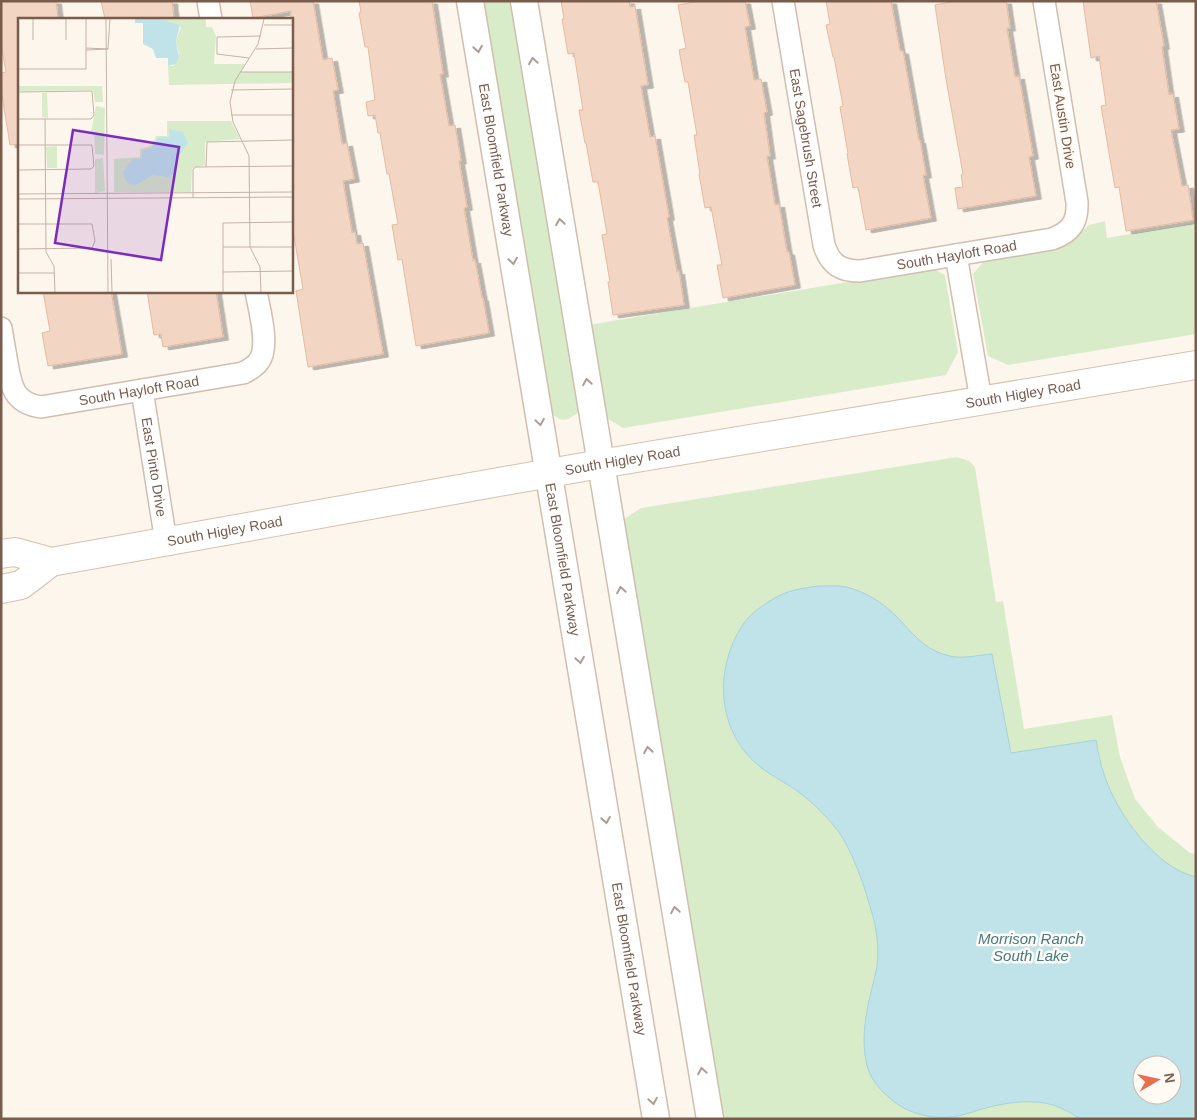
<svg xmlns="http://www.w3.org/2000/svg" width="1197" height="1120" viewBox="0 0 1197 1120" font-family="Arial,sans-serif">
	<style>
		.green { fill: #d8ecc9; fill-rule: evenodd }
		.water { fill: #bfe3e8; stroke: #a5d3da; fill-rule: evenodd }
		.building { fill: #f3d5c3; stroke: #e6bba3; filter: url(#shadow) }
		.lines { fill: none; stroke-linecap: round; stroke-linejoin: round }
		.minor-casing { stroke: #d1beb0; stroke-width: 24 }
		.tertiary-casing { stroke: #d1beb0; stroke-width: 29 }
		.secondary-casing { stroke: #d6c0b0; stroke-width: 30 }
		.minor { stroke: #fff; stroke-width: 21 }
		.tertiary { stroke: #fff; stroke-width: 26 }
		.secondary { stroke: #fff; stroke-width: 28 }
		.oneway { stroke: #af9d94 }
		.labels { text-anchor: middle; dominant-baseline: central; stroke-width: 5; stroke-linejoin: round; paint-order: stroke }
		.street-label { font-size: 14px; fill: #7a5c4d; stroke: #fffaf3 }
		.water-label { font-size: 15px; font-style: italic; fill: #437c86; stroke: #fffaf3 }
		.inset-road { fill: none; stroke: #c5b3a7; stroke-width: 1 }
		.view { fill: #7b2cbf; fill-opacity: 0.15; stroke: #7b2cbf; stroke-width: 2.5 }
		.inset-edge { fill: none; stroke: #7a5c4d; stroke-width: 2.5 }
	</style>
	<defs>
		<filter id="shadow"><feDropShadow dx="5.5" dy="3" stdDeviation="0" flood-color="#0004"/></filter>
	</defs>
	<rect width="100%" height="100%" fill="#fdf6ec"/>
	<!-- green -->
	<path class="green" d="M478,1H515L580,411C564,424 560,422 546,408Z
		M1105,221L1107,238L1196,223V334L1008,365L988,356L973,274L985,260L1066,245L1089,225Z
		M932,268L945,275L958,352L946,375L623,428L603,416L588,325Z
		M957,457L969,461L975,467L996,602L1003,601L1024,729L1112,715L1120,757L1135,799L1158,827L1190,853L1196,854V1119H718L623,520L641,508ZM1142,1065H1172V1095H1142Z"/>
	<!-- water -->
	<path class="water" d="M819,586C828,586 837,585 846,587C864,591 882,602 895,615C911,631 923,649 946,655C960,660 977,655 992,654L1011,753L1096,740C1098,751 1100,763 1104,774C1116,812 1155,868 1196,877V1119C1167,1119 1139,1119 1110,1119C1103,1119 1088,1120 1082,1119C1077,1118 1073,1114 1069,1112C1058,1106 1046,1102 1033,1102C1018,1101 1000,1104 986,1108C977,1110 968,1114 958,1116C935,1120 909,1115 891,1099C883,1093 874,1083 870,1074C863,1060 863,1033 866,1017C868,1000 874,983 877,966C879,947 877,928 871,910C865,887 852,850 838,831C826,815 807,797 790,786C773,776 757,767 745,752C715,715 718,660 744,623C751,613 763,605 773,599C787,590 804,588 819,586ZM1142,1065H1172V1095H1142Z"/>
	<!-- building -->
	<path class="building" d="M1,1H56L58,19H19V144L10,145L1,89V73L6,72L1,44Z
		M101,1H172L174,19H105Z
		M250,1H313L323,60L332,58L338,90L333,91L342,144L347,143L354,179L343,181L352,233L355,232L357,244L363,243L383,354L308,367L296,291L303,289L294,236L291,237V11L253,18Z
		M359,1H432L443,74H440L449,126L455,125L461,161H459L467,207L464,208L473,261L475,260L482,298H483L489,333L416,346L402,259L398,260L392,225L398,224L389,174H387L380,133H378L375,115L368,116L366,102L375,100L368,47H365L359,13L361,12Z
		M561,1H629L630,7L635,6L648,85L641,86L650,137L655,136L669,217L667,218L677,272L679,271L684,305L613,315L608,282H610L602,235L607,234L598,182H593L586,143H585L579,110H583L574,53L568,54L562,19H564Z
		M699,1H745L750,26L745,27L754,80L761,79L767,112L764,113L770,156H767L775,205L779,204L787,252H789L795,285L723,298L717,265H722L711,207L705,208L699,174H700L694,135H697L688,82H685L679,50L686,48L678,5Z
		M826,1H891L900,51H903L919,141L920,140L926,175H923L931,218L866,230L858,187L853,188L847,154L848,153L840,107L843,106L834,57H833L826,25L830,24Z
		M957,1H1006L1010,28H1007L1015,77L1019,76L1033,156L1029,157L1036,196L958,209L955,188L963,187L961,175L963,174L946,79L935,5Z
		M1083,1H1156L1164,46L1162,47L1169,95L1173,94L1179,129L1171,130L1182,186L1188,185L1193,220L1126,231L1119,187L1115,188L1101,106L1106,105L1099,56L1091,58Z
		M43,291H111L122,354L48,366L42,333L50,331Z
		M147,291H216L223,337L163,347L161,334L154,335Z"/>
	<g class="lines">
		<!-- minor casing -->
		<g class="minor-casing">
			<g id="minor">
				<path d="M208,1L211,19"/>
				<path id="s1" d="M783,1L824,245C830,264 840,271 860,271L1052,239C1071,232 1078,222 1077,202L1044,1"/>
				<path d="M956,255L981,400"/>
				<path id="s2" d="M1,328C3,340 5,352 7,363C11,387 14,403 41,407L243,373C249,370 255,367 259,361C270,346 259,309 256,291"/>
				<path id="s3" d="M142,390L166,542"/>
			</g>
		</g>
		<!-- tertiary casing -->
		<g class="tertiary-casing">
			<g id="tertiary">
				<path id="s4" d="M470,1L656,1119"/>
				<path d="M524,1L710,1119"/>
			</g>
		</g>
		<!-- secondary casing -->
		<g class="secondary-casing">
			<g id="secondary">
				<path id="s5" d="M1,554L15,552L51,562L600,464L1196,365"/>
				<path d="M1,589L21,585L51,562"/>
			</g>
		</g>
		<!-- minor -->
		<use href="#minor" class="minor"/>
		<!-- tertiary -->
		<use href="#tertiary" class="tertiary"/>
		<!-- secondary -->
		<use href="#secondary" class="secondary"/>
	</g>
	<!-- one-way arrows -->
	<defs><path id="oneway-chevron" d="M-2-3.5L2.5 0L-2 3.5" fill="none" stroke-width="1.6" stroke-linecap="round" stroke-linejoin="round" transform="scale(1.25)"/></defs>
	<g class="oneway">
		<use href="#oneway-chevron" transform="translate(478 49) rotate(81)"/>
		<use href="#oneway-chevron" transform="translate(533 61) rotate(-99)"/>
		<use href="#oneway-chevron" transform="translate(560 222) rotate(-99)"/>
		<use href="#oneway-chevron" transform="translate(513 261) rotate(81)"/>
		<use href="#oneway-chevron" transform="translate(587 382) rotate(-99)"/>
		<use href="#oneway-chevron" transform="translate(540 422) rotate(81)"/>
		<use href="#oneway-chevron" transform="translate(621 590) rotate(-99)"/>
		<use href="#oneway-chevron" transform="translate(580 660) rotate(81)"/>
		<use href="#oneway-chevron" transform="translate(648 750) rotate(-99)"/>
		<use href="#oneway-chevron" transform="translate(606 820) rotate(81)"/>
		<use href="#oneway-chevron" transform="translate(675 910) rotate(-99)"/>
		<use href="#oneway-chevron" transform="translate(702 1071) rotate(-99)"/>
		<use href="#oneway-chevron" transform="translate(653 1101) rotate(81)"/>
	</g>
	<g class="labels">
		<!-- street labels -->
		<g class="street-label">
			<text transform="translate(1063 116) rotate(81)">East Austin Drive</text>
			<text stroke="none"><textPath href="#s1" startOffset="139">East Sagebrush Street</textPath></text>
			<text stroke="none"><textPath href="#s4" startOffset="161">East Bloomfield Parkway</textPath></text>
			<text stroke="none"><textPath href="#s1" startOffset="394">South Hayloft Road</textPath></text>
			<text stroke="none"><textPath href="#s2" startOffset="196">South Hayloft Road</textPath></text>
			<text stroke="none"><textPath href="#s5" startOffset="1038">South Higley Road</textPath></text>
			<text stroke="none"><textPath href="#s5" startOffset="632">South Higley Road</textPath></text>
			<text stroke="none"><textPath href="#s3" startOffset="78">East Pinto Drive</textPath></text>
			<text stroke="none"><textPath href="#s5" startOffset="228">South Higley Road</textPath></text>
			<text stroke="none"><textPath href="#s4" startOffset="566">East Bloomfield Parkway</textPath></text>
			<text stroke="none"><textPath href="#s4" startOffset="971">East Bloomfield Parkway</textPath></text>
		</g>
		<!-- water labels -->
		<g class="water-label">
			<text x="1031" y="938">Morrison Ranch<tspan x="1031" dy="17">South Lake</tspan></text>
		</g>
	</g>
	<!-- overview -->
	<g transform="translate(18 18)">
		<rect width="275" height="275" fill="#fdf6ec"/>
		<path d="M141,1H188V9H194L198,18L196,46H227L222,54H275V65L151,67L150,48H155L161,36L158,23L163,9ZM0,68H84L85,84H77L75,72L0,73ZM24,75H29L30,100L24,99ZM78,88L87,90L86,137L77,136L76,114H73ZM149,103H213L222,121L187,124V147L174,150L173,174H96V141L122,139V131L133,128L138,118H149ZM39,128V150H29L28,129ZM85,140L87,173L77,175V141Z" fill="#d8ecc9"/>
		<path d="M117,1H141L162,7L158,23L161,40L157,46L150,48V40H138L135,31L125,26V5H117ZM151,111L165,114L170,125L158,142L156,156L150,159L135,157L118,167L109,165L105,154L114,141H124V133L134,130L140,120L151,119Z" fill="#bfe3e8"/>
		<path class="inset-road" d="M15,1V22M48,1V22M88,1L90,274M246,7H275M68,30L90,31M90,31L92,1M238,31L275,30M68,32L90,31M231,40L199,36V19L243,18M0,51H68V1M222,54H275M213,72L275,71M0,74L74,73L76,97L73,101H0M213,97H275M27,101L28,234L36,248L37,274M0,127H74L76,148L73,151L0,152M188,149L189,124L275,122M0,176L275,174M175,180V151L178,149L275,148M0,181L275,179M0,206H74L77,223L74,230L0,231M205,229H275M93,241L94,274M205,254L275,253M0,255H37M205,274V205L275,204M243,274L242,249L232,229L231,138L215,104L212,84L217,63L240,26L246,1"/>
		<path class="view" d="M55,112L161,129L143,242L37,225Z"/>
		<rect width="275" height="275" class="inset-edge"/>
	</g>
	<!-- border -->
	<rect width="1197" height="1120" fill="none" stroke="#7a5c4d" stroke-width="5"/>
	<!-- north arrow -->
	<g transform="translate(1157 1080) rotate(81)"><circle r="24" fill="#fffaf3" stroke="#cabbb1"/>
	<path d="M0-4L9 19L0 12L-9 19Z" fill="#e76f51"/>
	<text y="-8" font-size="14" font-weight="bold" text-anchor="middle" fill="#7a5c4d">N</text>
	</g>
</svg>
